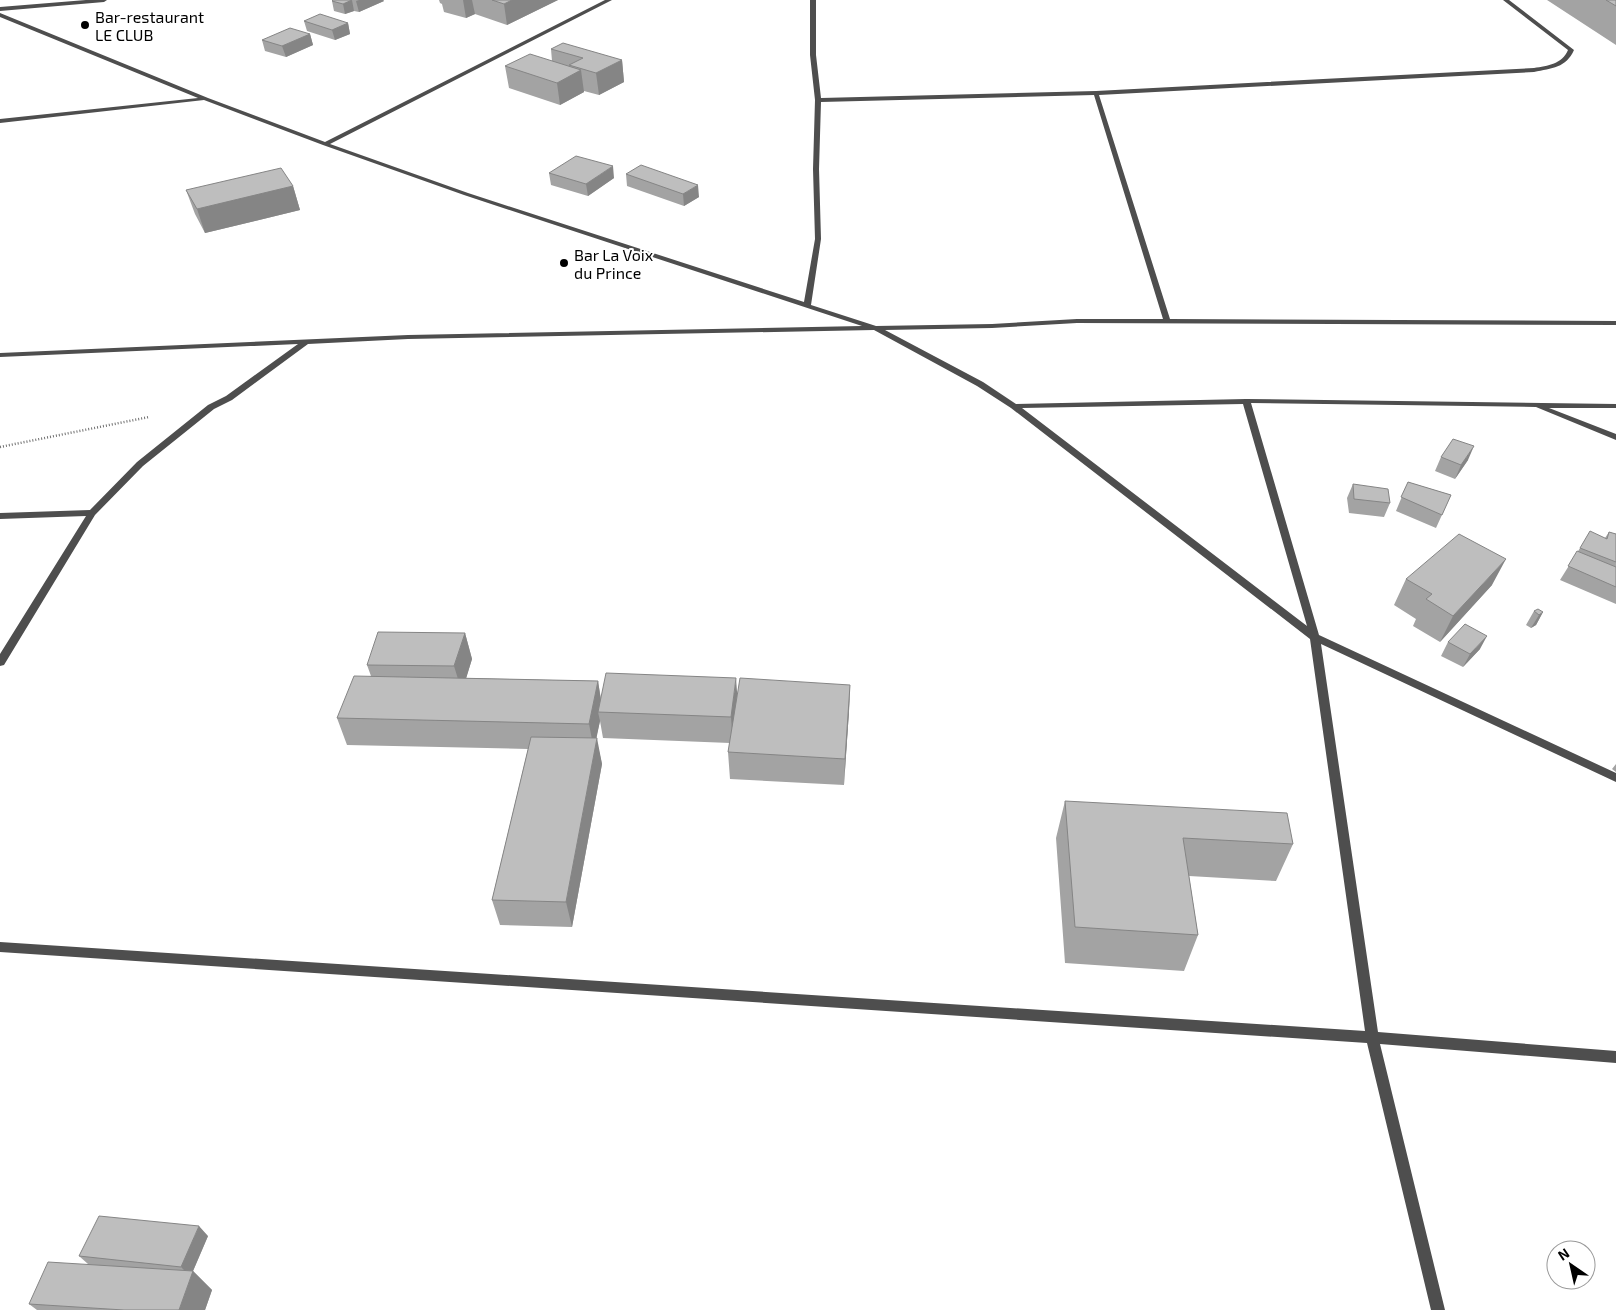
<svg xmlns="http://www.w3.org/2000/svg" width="1616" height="1310" viewBox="0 0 1616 1310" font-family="'Exo 2',sans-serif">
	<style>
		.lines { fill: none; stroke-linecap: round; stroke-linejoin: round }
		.path { stroke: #707070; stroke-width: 2.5; stroke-dasharray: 1 2; stroke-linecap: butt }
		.minor { fill: #4e4e4e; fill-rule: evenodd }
		.wall { fill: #a3a3a3 }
		.shaded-wall { fill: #858585 }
		.building { fill: #bebebe; stroke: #858585 }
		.poi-dot { fill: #000; stroke: #fff; stroke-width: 2 }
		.labels { text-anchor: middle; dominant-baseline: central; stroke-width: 4; stroke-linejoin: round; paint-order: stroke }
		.far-poi-label { font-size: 16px; fill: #000; stroke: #fff; text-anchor: start }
	</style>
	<rect width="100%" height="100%" fill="#fff"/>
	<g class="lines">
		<!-- path -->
		<path class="path" d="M0,447L149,417"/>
		<!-- minor -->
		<path class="minor" d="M86,0H107L104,2L0,11V7Z
			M605,0H612L330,144L468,193L804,302L815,239L813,169L815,100L810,55V0H816V55L821,98L1096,91L1534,68C1548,66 1562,64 1568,50L1503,0H1509L1574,50C1566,68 1552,68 1534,72L1099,95L1170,319L1616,321V325L1077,323L992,328L885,330L983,382L1016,404L1246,399L1616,404V408H1549L1616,434V440L1536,407L1251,403L1319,635L1616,773V782L1321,644L1378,1032L1616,1051V1063L1380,1044L1445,1310H1431L1367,1043L0,952V942L1365,1031L1310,639L1011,408L977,386L874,330L408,339L308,344L232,400L214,409L143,466L95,515L4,665L0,666V654L86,516L0,519V513L90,510L137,462L208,405L226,396L298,344L0,357V353L408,335L862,326L464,195L323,145L204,100L0,123V119L198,98L0,17V13L208,98L325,142ZM1094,95L1163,319H1077L992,324L876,326L811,305L821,239L819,169L821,102ZM1243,404L1307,626L1022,408Z"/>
	</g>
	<!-- wall -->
	<path class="wall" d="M333,0H383L384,1L359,12L354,11L345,14L334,11L332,1Z
		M439,0H558L507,25L475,14L466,18L444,12L442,4L440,3Z
		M1547,0H1616V45Z
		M304,21L348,23L350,34L335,40L307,31Z
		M310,34L313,45L286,57L265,51L262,40Z
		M551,49L622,60L624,82L599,95L584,91V92L560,105L509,88L505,66L552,61Z
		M549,173L614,178L588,196L551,185Z
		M626,174L699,197L684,206L627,186Z
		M293,186L300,210L205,233L195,214L186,190Z
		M1441,457L1468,460L1455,479L1435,471Z
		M1408,482L1451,495L1436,528L1396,511Z
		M1353,484L1390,503L1384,517L1349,513L1347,498Z
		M1609,532L1616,534V604L1560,580L1580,548L1605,538Z
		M1406,579L1492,585L1440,642L1413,626L1416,619L1394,605Z
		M1534,611L1543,612L1536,625L1531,628L1526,625Z
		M465,633L472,659L466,678L598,681L601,699L737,698L850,685L849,711L844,785L730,779L728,752L730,743L603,738L600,721L596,738L602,764L572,927L500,925L492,900L528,749L347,745L337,718L371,676L367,665Z
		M1448,642L1480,649L1463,667L1441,656Z
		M1616,764V772L1612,769Z
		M1065,801L1293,844L1276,881L1189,876L1198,935L1184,971L1065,963L1056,838Z
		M208,1236L193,1271L212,1290L205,1310H37L29,1304L88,1264L79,1256Z"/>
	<!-- shaded-wall -->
	<path class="shaded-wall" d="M352,0L354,11L345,14L343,4Z
		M359,0H383L384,1L359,12L356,1Z
		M463,0H472L475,14L466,18Z
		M512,0H558L507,25L504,4Z
		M348,23L350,34L335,40L332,30Z
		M310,34L313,45L286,57L282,46Z
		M622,60L624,82L599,95L596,73Z
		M581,70L584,92L560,105L557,83Z
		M613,166L614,178L588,196L586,184Z
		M698,185L699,197L684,206L683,194Z
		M293,186L300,210L205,233L197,209Z
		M1474,446L1468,460L1455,479L1461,465Z
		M1506,559L1492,585L1440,642L1453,616Z
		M1543,612L1536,625L1531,628L1539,615Z
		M465,633L472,659L462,692L454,666Z
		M1487,636L1480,649L1463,667L1470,654Z
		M736,678L738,705L733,744L731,717Z
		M598,681L602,708L598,712L600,721L594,750L589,724Z
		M850,685L849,711L844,785L845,759Z
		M597,738L602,764L572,927L566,902Z
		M199,1226L208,1236L193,1271L212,1290L205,1310H179L191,1277L181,1267Z"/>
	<!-- building -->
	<path class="building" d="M333,0H352L343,4L332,1Z
		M492,0H512L504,4Z
		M1606,0H1616V6Z
		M320,14L348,23L332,30L304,21Z
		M290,28L310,34L282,46L262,40Z
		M563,43L622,60L596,73L569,65L583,58L551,49Z
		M530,54L581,70L557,83L505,66Z
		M576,156L613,166L586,184L549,173Z
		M641,165L698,185L683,194L626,174Z
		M281,168L293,186L197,209L186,190Z
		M1453,439L1474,446L1461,465L1441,457Z
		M1408,482L1451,495L1442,515L1401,497Z
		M1353,484L1388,489L1390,503L1354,499Z
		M1590,531L1607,539L1609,532L1616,534V562L1580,548Z
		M1459,534L1506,559L1453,616L1426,599L1432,594L1406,579Z
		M1577,551L1616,567V587L1568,566Z
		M1538,609L1543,612L1539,615L1534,611Z
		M1465,624L1487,636L1470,654L1448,642Z
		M378,632L465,633L454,666L367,665Z
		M606,673L736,678L731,717L598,712Z
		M354,676L598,681L589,724L337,718Z
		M740,678L850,685L845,759L728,752Z
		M531,737L597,738L566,902L492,900Z
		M1065,801L1287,813L1293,844L1183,838L1198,935L1075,927Z
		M99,1216L199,1226L181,1267L79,1256Z
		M48,1262L193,1271L179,1310H124L29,1304Z"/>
	<!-- markers -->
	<g class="poi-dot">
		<circle cx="85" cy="25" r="5"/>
		<circle cx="564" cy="263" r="5"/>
	</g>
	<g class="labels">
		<!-- far-poi labels -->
		<g class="far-poi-label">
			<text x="95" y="16">Bar-restaurant<tspan x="95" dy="18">LE CLUB</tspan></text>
			<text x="574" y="254">Bar La Voix<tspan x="574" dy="18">du Prince</tspan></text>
		</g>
	</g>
	<!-- north arrow -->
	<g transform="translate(1571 1265) rotate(326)"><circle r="24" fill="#ffffff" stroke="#999999"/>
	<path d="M0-4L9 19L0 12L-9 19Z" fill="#000000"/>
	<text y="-8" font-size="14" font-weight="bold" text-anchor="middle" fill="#000000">N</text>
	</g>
</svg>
